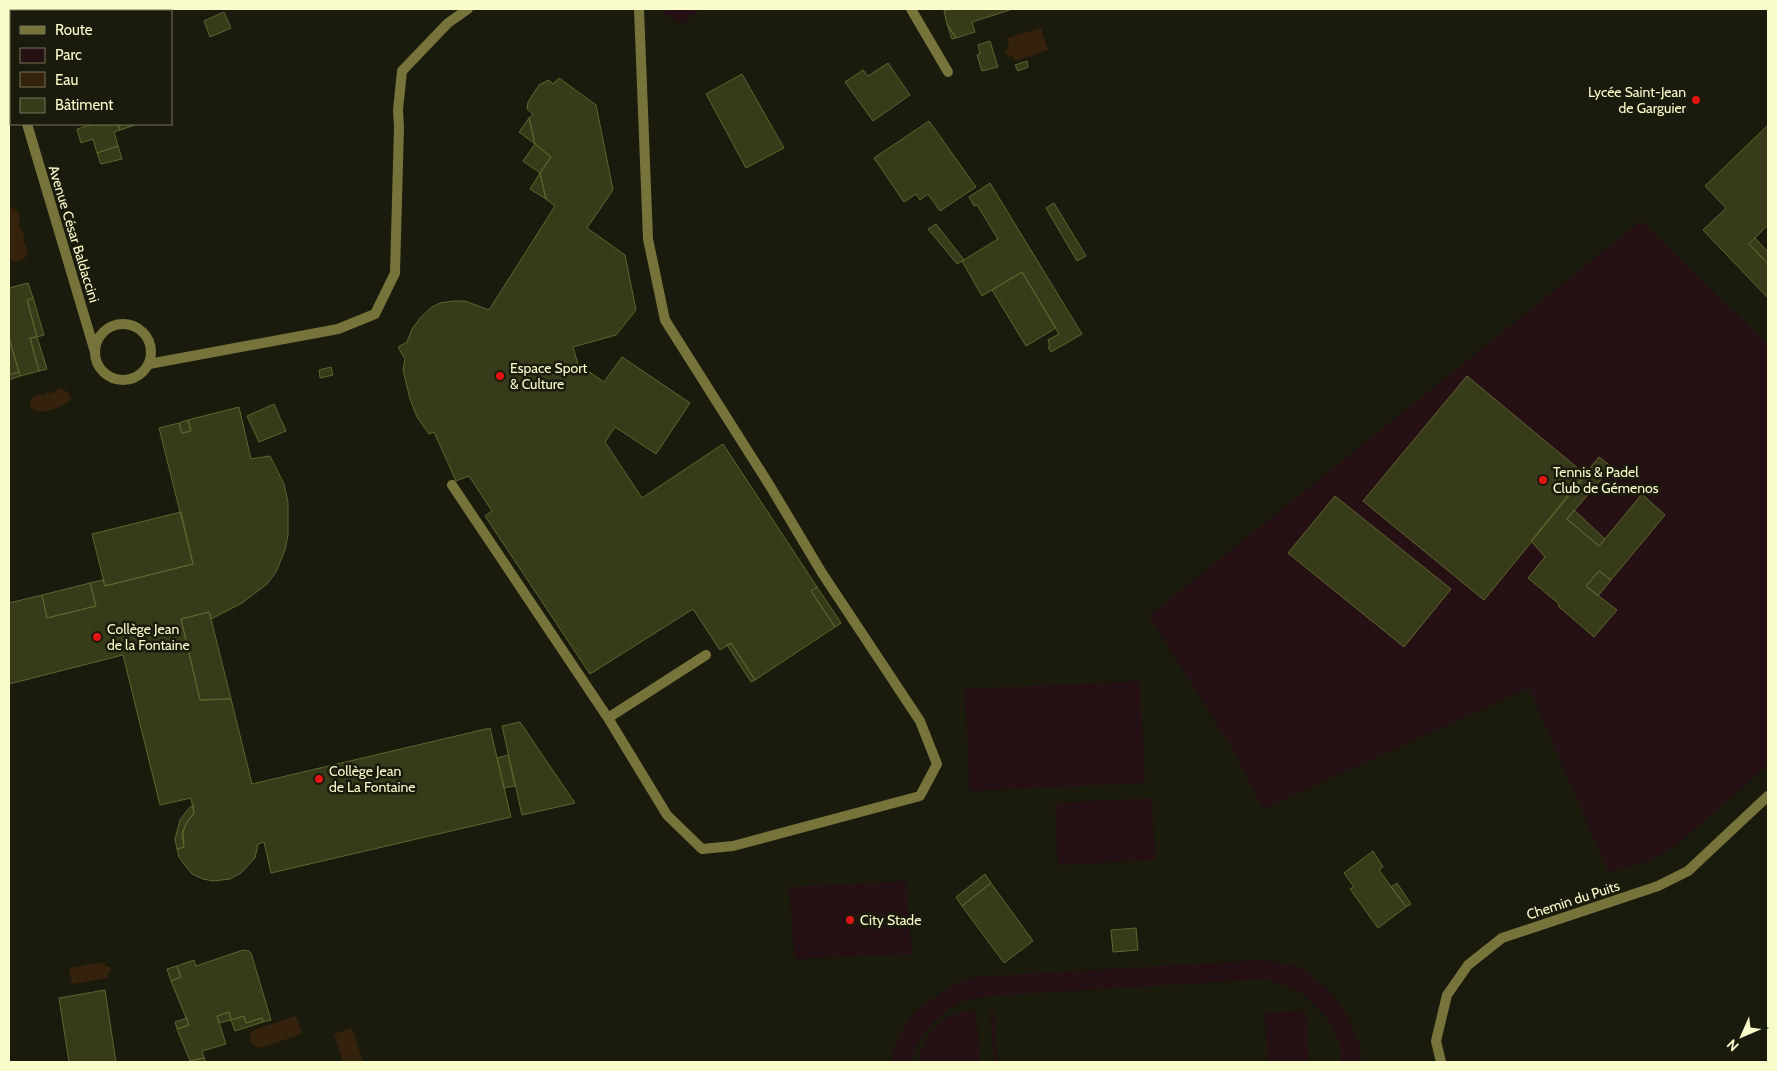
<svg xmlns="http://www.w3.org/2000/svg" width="1777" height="1071" viewBox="0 0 1777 1071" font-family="Cabin,sans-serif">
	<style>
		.green { fill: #251013 }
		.water { fill: #35220c }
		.building { fill: #373b1a; stroke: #5f652e }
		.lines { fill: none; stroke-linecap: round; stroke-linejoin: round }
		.lane { stroke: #77743b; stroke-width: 10 }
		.street { stroke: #77743b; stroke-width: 10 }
		.poi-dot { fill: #e01412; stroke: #1a1b0d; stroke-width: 2 }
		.labels { text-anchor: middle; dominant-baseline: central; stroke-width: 5; stroke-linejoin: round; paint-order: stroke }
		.poi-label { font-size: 14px; fill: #fafbcb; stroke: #1a1b0d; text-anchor: start }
		.street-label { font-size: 14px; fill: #fafbcb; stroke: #1a1b0d }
	</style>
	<rect width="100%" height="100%" fill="#1a1b0d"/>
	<!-- green -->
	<path class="green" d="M663,9H700L683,24L665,15Z
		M1641,221L1768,345V765L1674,847L1646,862L1608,872L1529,688L1263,809L1235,753L1149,616Z
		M1140,681L1145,783L970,791L965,689Z
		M1152,798L1155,860L1058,865L1055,803Z
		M906,881L912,954L795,959L789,887Z
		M1263,960L1300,967L1327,989L1346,1013L1360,1045L1361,1062H1340V1044L1327,1017L1301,992L1267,979L988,996C980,999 972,998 964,1001C937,1012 919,1035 911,1062H890L899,1035L915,1012L949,987L974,977Z
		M976,1010L980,1062H918C922,1042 933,1024 952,1015C959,1012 969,1011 976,1010Z
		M1306,1010L1309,1062H1267L1265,1013Z
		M990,1011H994L998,1062H994Z"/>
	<!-- water -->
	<path class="water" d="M1041,28L1048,50L1015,61L1012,56L1008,57L1005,53L1009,47L1007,38Z
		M9,207L17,210L20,216L19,227L24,233C24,236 23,238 24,241C24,244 27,246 27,249C29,258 21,261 14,262L9,258Z
		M61,388L70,394L71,400L68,402C58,409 42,416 31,408L30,401C34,395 38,394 45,395L46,393H51Z
		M105,962V966H108L111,969L110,973L107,974L108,978L72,984L69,968Z
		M296,1016L302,1034L260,1048C253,1046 249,1042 250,1034L254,1030Z
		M352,1028L363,1062H343L334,1034Z"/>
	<!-- building -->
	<path class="building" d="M950,9H1009L1010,10L972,22L975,32L956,38L947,24L944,11Z
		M224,12L231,28L210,37L204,21Z
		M947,24L956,38L952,39Z
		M990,41L998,67L982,71L977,55L980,54L978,45Z
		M1027,61L1028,67L1018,71L1015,65Z
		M888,63L910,95L873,121L845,82L863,70L868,76Z
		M742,74L784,148L746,168L706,94Z
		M559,78L596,105L613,190L587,228L625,255L636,310L616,335L573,347L578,364L604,382L622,357L690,403L656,454L615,427L605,442L642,498L723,444L817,587L811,591L835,627L755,680L731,643L720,650L693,609L590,674L485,516L492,511L469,476L456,481L434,432L429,434L417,417L410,399L403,370L405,359L398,347L407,342L412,329L421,317L432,307L440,303L453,301H465L489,310L555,206L546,199L540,173L551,157L535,144L529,118L533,114L527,109L528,102L539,85L549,80L553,84Z
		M529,118L535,144L519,132Z
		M929,121L976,187L940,211L928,194L920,200L916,194L904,202L874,158Z
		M94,124H118L120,130L114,132L118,146L97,153L93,139L81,143L77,129Z
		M118,124H134L135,125L120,130Z
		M1768,125V225L1749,244L1768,264V298L1703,230L1726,208L1705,186Z
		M535,144L551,157L540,173L523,161Z
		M118,146L122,159L101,164L97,153Z
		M540,173L546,199L530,189Z
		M990,183L1082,334L1051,352L1048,347L1050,346L1048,340L1059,334L1022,272L982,296L962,261L998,239L977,205L974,206L969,197Z
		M1054,203L1086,256L1077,261L1046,208Z
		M936,224L964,260L957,264L928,229Z
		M1755,238L1768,252V264L1749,244Z
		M1022,272L1056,328L1026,346L992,290Z
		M28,283L33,298L27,300L37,337L30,338L39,371L20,376L9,338V288Z
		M33,298L44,335L37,337L27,300Z
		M37,337L47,369L39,371L30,338Z
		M9,338L19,372L9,375Z
		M331,367L333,375L320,378L319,370Z
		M19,372L20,376L9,380V375Z
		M1467,376L1586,475L1484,600L1363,501Z
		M274,404L286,431L259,442L247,416Z
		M239,407L251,459L270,456L284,484L288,502V535L285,550L276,572L267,584L242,603L211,619L209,612L181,619L200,700L231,699L252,784L490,728L511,817L271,873L264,842L258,844L255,858L241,873L230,879L213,881L203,879L192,874L187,868L179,857L177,849L184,847L183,831L187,822L194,813L191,798L160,805L123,655L9,684V603L42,595L47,618L96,606L90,583L103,580L105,586L193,564L159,428L179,423L182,433L191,431L188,420Z
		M188,420L191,431L182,433L179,423Z
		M1599,457L1612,467L1567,519L1599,546L1642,494L1665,515L1611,580L1599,571L1586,586L1617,610L1594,637L1558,606L1559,604L1528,578L1545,557L1531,541Z
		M1335,496L1451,589L1404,647L1288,553Z
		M1574,510L1605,539L1599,546L1567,519Z
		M181,512L193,564L105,586L92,534Z
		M1599,571L1611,580L1598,596L1586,586Z
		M90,583L96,606L47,618L42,595Z
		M817,587L841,623L835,627L811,591Z
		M209,612L211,619L231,699L200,700L181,619Z
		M731,643L755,680L751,682L727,645Z
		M520,722L575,803L522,815L502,726Z
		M508,755L515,786L504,788L497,758Z
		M193,805L194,813L186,824L182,835L184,847L177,849L175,839L180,820L189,808Z
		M1373,851L1383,867L1379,870L1406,907L1378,928L1350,889L1354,887L1344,873Z
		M985,874L991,883L962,906L956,897Z
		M991,883L1033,941L1004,963L962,906Z
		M1397,883L1411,904L1406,907L1391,887Z
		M1136,928L1138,950L1113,952L1111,930Z
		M243,950L249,951L251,953L271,1020L263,1022L262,1018L246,1023L244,1016L231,1020L229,1012L217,1016L226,1044L202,1051L204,1058L190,1061L177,1029L189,1025L171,981L181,977L177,966L194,960L196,966Z
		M177,966L181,977L171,981L167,969Z
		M105,990L116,1062H69L59,998Z
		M229,1012L231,1020L219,1023L217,1016Z
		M244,1016L246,1023L262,1018L263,1022L235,1031L231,1020Z
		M187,1018L189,1025L177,1029L175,1022Z
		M204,1058L206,1062H188L190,1061Z"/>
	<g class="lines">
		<!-- lane -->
		<path class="lane" d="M911,9L948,72"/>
		<!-- street -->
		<path class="street" d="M639,9L648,239L665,320L770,486L822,573L920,721L937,764L920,796L733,846L702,849L667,815L608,718L706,655
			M9,62L11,71
			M27,124L95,352
			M95 352a28 28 0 1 1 56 0a28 28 0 1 1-56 0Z
			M149,364L338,329L375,314L395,273L399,127L398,110L402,71L448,23L468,9
			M452,485L608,718
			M1441,1062L1436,1041L1447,995L1468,965L1502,938L1658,886L1688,871L1768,796"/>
	</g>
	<!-- markers -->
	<g class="poi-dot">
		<circle cx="1696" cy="100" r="5"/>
		<circle cx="500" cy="376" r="5"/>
		<circle cx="1543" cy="480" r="5"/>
		<circle cx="97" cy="637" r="5"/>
		<circle cx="319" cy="779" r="5"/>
		<circle cx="850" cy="920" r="5"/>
	</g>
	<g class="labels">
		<!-- poi labels -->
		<g class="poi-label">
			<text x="1686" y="92" text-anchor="end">Lycée Saint-Jean<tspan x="1686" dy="16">de Garguier</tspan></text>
			<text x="510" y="368">Espace Sport<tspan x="510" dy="16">&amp; Culture</tspan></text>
			<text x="1553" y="472">Tennis &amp; Padel<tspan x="1553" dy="16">Club de Gémenos</tspan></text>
			<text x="107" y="629">Collège Jean<tspan x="107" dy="16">de la Fontaine</tspan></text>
			<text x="329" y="771">Collège Jean<tspan x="329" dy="16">de La Fontaine</tspan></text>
			<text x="860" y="920">City Stade</text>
		</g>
		<!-- street labels -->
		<g class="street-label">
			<text transform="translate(74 234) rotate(73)">Avenue César Baldaccini</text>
			<text transform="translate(1573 900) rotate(-18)">Chemin du Puits</text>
		</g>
	</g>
	<!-- border -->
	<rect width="1777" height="1071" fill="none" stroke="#fafbcb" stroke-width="20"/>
	<!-- legend -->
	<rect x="10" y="10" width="162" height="115" fill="#1a1b0d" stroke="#747559"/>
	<rect x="20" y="26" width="25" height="8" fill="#77743b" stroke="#747559"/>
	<text x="55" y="35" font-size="15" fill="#fafbcb">Route</text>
	<rect x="20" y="48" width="25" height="15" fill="#251013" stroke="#747559"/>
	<text x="55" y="60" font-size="15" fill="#fafbcb">Parc</text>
	<rect x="20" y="72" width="25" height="15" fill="#35220c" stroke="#747559"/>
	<text x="55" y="85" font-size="15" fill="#fafbcb">Eau</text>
	<rect x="20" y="98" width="25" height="15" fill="#373b1a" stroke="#747559"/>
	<text x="55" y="110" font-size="15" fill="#fafbcb">Bâtiment</text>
	<!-- north arrow -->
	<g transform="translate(1742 1036) rotate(225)" stroke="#1a1b0d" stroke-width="4" paint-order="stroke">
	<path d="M0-4L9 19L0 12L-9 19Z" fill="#fafbcb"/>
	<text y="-8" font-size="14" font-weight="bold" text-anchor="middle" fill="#fafbcb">N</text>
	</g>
</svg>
